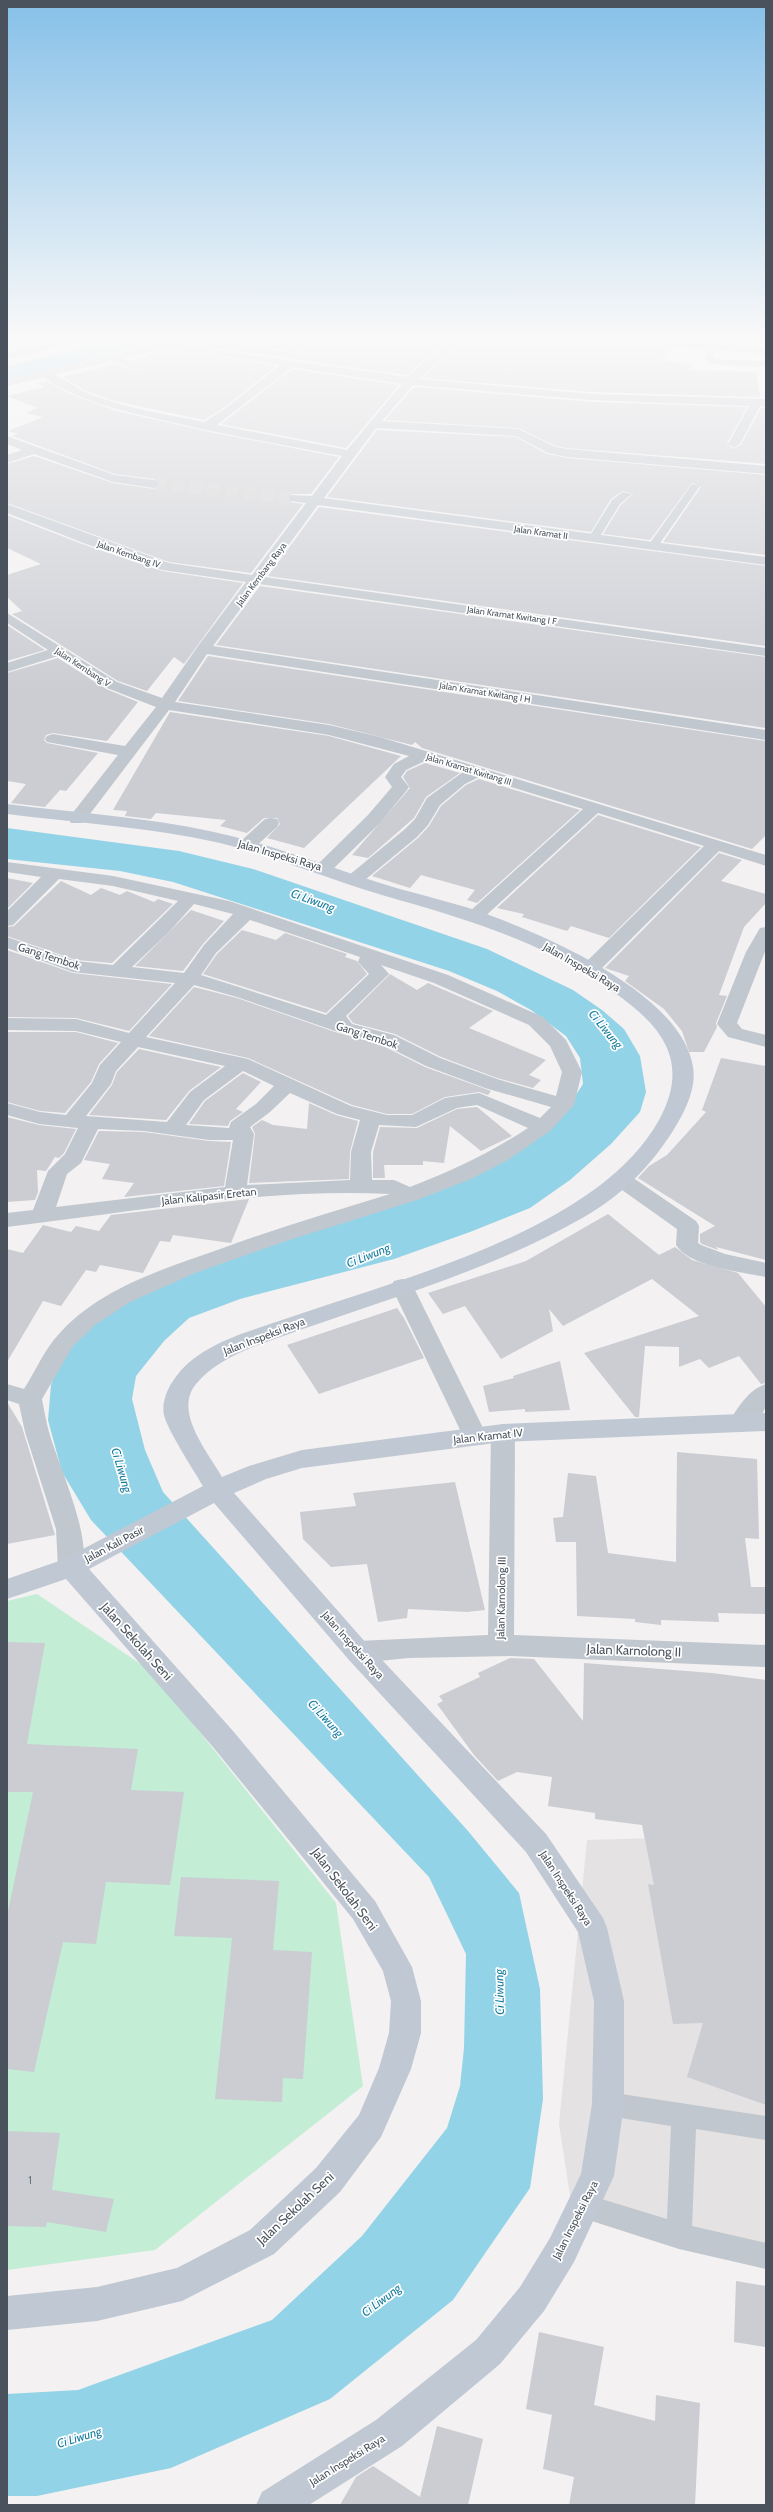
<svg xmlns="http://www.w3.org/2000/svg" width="773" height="2512" viewBox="0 0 773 2512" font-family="Cabin,sans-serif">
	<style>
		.education { fill: #e4e2e2 }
		.green { fill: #c3edd5 }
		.water { fill: #93d3e7 }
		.building { fill: #cbcdd3 }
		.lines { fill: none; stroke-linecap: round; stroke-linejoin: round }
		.street-tunnel { stroke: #d1d1d3; stroke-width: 12; stroke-dasharray: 12 6; stroke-linecap: butt }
		.lane { fill: #c0c7ce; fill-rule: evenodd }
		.street { fill: #c0c7ce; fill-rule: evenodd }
		.secondary { fill: #c0c8d3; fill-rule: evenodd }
		.primary { fill: #b2bfcd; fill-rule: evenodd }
		.labels { text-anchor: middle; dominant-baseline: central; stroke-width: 3.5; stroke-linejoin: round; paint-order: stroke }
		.far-street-label { font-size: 9px; fill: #4a535d; stroke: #fff }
		.street-label { font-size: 11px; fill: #4a535d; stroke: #fff }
		.near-number-label { font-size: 11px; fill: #6a727a }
		.water-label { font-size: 12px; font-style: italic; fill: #157b9d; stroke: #fff }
		.near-street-label { font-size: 13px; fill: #4a535d; stroke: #fff }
	</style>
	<rect width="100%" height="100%" fill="#f3f1f1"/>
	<!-- education -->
	<path class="education" d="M766,1835V2269L573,2215L559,2124L587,1840Z"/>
	<!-- green -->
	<path class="green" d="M7,339H69L7,354Z
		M680,339H755L758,343L734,347L678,343Z
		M37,1594L151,1671L336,1903L363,2086L155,2250L7,2270V1601Z"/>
	<!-- water -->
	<path class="water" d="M117,339H164L113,354L7,380V366Z
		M7,828L179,851L253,869L487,949L573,990L602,1010L624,1029L640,1056L646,1092L640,1112L611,1144L570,1180L530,1208L470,1232L394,1259L240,1299L189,1318L164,1341L136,1376L132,1399L145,1450L163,1492L468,1831L519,1893L540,1989L543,2099L530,2188L453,2300L330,2399L171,2468L37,2496H7V2394L78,2390L272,2320L362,2236L447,2128L460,2086L464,2048L466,1954L429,1877L91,1520L62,1472L48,1420L51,1385L59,1362L88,1328L122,1302L171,1280L442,1187L566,1110L583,1084L580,1058L566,1036L531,1010L497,991L449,971L173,882L120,871L7,859Z"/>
	<!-- building -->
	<path class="building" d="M221,339H301L282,349L217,342Z
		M316,339H448L407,375L284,358Z
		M463,339H602L608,344L670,348L662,361L692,364L689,370L756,372L760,397L592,392L422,378Z
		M168,349H169L276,366L225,407L204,420L114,401L86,391L63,377L115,364L137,371L143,366L130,360L142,358Z
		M292,369L399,385L346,448L221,424Z
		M47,381L70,394L117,411L210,432L339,457L311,494H289L288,498L290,502L303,504L251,573L169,562L7,503V464L34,456L113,483L154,489L161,484L154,479L115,474L12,436L18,434L8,431L43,417L26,413L37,408L7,396L44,387L37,383Z
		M414,387L592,402L747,407L727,443L733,449L741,445L761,408H766V464L567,448L556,446L518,428L385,420Z
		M377,430L516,437L547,454L567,458L766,475V555L663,542L701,487L692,483L650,540L603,534L621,505L633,494L623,491L611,499L591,532L327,497Z
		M319,507L766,566V646L268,576Z
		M7,515L85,545L162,571L243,583L184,664L174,657L147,691L118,681L12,614L22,611L7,597V575L41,564L7,548Z
		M260,586L766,657V728L216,645Z
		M7,625L45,650L7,661Z
		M208,656L766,741V835L752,849L422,748L415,742L412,745L329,724L178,701Z
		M58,658L106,689L138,702L107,741L53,733L46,735L44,740L47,743L98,753L66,791L60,790L45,807L11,803L26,784L7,781V673Z
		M170,712L329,736L401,756L304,848L267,838L280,824L277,818H264L247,833L220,826L226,820L156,813L151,819L125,816L127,811L113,810Z
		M425,763L460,773L426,797L414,818L368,858L352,855L410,788L403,777L407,771Z
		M479,779L580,810L477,903L467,900L475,890L421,875L410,888L372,876L418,838L429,826L441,806L466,785Z
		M598,815L701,847L609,938L571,926L567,931L522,917L524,914L497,908Z
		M719,853L742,860L721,881L766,894V903L744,927L719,995L727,996L716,1023L717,1027L704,1052H689L682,1031L664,1009L625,981L629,976L605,968Z
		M7,878L33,883L7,909Z
		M61,881L91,895L101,888L120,895L127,891L154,902L158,899L173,904L112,963L76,960L7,936V927L14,926Z
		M191,910L224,921L203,944L183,971L135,966Z
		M242,930L276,940L285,933L347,954L345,957L357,961L367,974L326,1013L203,974L217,954Z
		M7,950L73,973L172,984L129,1031L76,1018L7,1017Z
		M390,974L417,990L428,983L493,1011L469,1028L546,1060L529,1075L541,1080L533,1088L497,1078L441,1057L395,1034L353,1023L348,1016Z
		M194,987L237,998L335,1032L379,1044L425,1067L491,1091L488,1095L479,1092L445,1097L412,1114H387L352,1105L248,1058L149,1036Z
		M7,1032H76L118,1043L99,1064L91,1082L65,1113L40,1111L7,1102Z
		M139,1049L221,1067L189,1091L166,1120L89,1115L112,1085L117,1072Z
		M721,1058L766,1066V1260L716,1247L718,1250L702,1244L700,1242V1234L715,1226L638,1178L649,1166L667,1155L706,1112L702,1110Z
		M243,1073L261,1082L236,1109L243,1112L230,1121L228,1126L189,1124L205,1101Z
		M309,1103L336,1115L358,1121L350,1152L349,1179L249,1183L255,1134L252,1127L262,1120L273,1125L307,1129Z
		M477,1107L512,1136L481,1151L450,1126L444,1163L423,1161V1165H384L385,1178H373V1152L380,1127L417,1128L457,1109Z
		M7,1117L39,1125L76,1129L64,1153L59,1158L55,1157L46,1171L37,1170L38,1192L35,1200L7,1202Z
		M99,1131L144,1132L209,1141L231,1142L224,1186L124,1197L134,1183L102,1179L110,1164L84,1160Z
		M249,1199L231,1243L173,1235L170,1242L160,1241L143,1273L100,1265L96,1272L86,1270L61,1306L43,1301L7,1362V1249L23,1253L43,1225L71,1232L76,1226L99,1231L111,1215Z
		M608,1214L659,1255L675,1247L692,1260L738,1273L766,1307V1383L761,1384L739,1356L709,1368L700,1359L679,1367V1347L645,1346L639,1417H635L584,1353L699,1316L652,1279L563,1326L549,1309L553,1331L501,1359L465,1306L443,1314L428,1293L526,1261Z
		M397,1308L404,1318L424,1358L319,1394L287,1345Z
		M560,1361L570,1410L525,1412V1409L489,1412L483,1386L514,1378L513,1376Z
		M7,1402L22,1427L55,1535L7,1544Z
		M677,1452L757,1459L759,1539L745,1538L751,1587H766V1614L718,1613L719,1622L661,1620V1625L635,1622V1619L577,1616L576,1542H556L553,1518L563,1517L568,1473L596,1476L608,1553L676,1562Z
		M455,1482L485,1610L467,1612L408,1609L407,1618L378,1622L367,1564L331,1567L303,1539L300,1512L356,1506L353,1493Z
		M7,1642L45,1643L27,1744L138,1749L131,1790L184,1792L170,1885L106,1882L96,1944L63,1942L34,2072L7,2069V1916L33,1792H7Z
		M510,1658L534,1659L583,1721L584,1663L712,1673L766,1680V2105L687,2077L703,2023L673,2024L648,1884L654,1885L642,1825L595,1819V1813L548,1806L552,1777L517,1772L498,1781L474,1755L437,1704L443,1701L439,1696L480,1677L478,1673Z
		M181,1877L279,1881L273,1950L312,1952L303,2079L283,2078L282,2102L215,2099L232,1938L174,1936Z
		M7,2131L60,2133L52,2190L114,2199L106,2232L47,2222L46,2227L7,2226Z
		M736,2281L766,2286V2347L734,2342Z
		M539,2332L604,2347L594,2405L655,2421L656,2395L700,2403L695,2505H569L574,2477L543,2469L552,2415L526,2409Z
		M437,2426L483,2439L468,2505H340L356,2477L373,2466L420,2497Z"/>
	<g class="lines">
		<!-- street-tunnel -->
		<path class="street-tunnel" d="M154,484L295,498"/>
		<!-- lane -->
		<path class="lane" d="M70,339H86L7,359V353Z
			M207,339H215L213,342L216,343L282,351L304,339H315L283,357L215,348L205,345Z
			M712,345L716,348L713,358L715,359L759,361L766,359V365L760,367L710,364L704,359L708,348Z
			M692,484L700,486L656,549H648L647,547Z
			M623,492L632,494L620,504L597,541H589L588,539L612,500Z
			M608,2092L766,2116V2140L696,2129L692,2226L766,2243V2269L679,2249L573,2215L569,2206L573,2197L582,2193L667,2219L671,2126L608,2116L599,2112L596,2104L599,2096Z"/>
		<!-- street -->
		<path class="street" d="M450,339H462L419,379L592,394L766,399V407L760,406L740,444L734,448L728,444L749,406L592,400L413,385L382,421L518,429L556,447L567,449L766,466V474L567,457L548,453L516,436L376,428L324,498L766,557V565L318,505L265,577L766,648V656L259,584L213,646L766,730V740L207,654L175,702L329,725L380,737L766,855V866L719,851L597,973H583L581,969L583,965L704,846L598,813L481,920H469L466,916L469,912L583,809L479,777L465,784L440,805L428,825L417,837L360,884H348L345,880L348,876L405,829L415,819L427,798L463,772L425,761L406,770L401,777L409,787L407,790L380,823L330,872H318L315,868L318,864L368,815L392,787L385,777L394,764L409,756L329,735L169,710L83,823H71L69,819L71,815L118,755L47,742L45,739L47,736L53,734L125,746L156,707L107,688L58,656L7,672V663L48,650L7,623V613L117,682L162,698L198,646L246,582L162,570L86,544L7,513V504L169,563L252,575L306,503L290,501L289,498L290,495L312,496L342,456C284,445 225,435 167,421C123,411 79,402 42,376V372C51,369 75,387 85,392C122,408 165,414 204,422L226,408L280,365L169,348L165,347V343L407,377ZM292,367L402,384L347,450L217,425Z
			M114,355L140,365L142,367L136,370L110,360L108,358Z
			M7,436L115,475L154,480L160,484L154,488L113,482L34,454L7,463V455L22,450L7,444Z
			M271,818L277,819L279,823L277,827L253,849H241L238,845L241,841L265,819Z
			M7,862L113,876L229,901L448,975L543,1017L566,1040L582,1072L574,1105L550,1131L508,1160L471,1179L417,1200L286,1241L195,1273L130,1302L95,1325L73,1346L42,1399C44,1410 46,1421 49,1432C58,1465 96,1544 80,1574L71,1577L62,1574L58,1567L56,1529L25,1432L19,1404L7,1400V1384L24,1389C35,1372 44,1350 58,1335C99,1288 166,1268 223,1248C278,1228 334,1211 390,1194C264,1188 133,1212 7,1227V1213L33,1210L48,1171L65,1154L78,1128L39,1124L7,1115V1103L40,1112L66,1115L92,1083L100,1065L121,1042L76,1031L7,1030V1018L76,1019L129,1033L175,983L73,972L7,948V937L76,961L113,965L178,901L113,886L59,879L13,925L7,926V911L41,877L7,872ZM194,904L233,914L204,945L184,973L132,967L169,932ZM250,920L360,957L358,962L369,974L326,1015L201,975L216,953ZM381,965L434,983L529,1025L550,1046L562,1072L556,1096L497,1079L440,1058L394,1035L352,1024L346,1016L389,974ZM194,985L237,997L335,1031L380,1043L426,1066L485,1088L551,1107L540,1118L479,1093L445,1098L412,1115H387L351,1106L248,1059L146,1037ZM138,1047L225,1066L190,1092L167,1122L86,1116L111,1084L116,1071ZM243,1071L274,1086L256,1104L231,1122L229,1128L186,1125L204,1100ZM290,1093L337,1114L360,1120L351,1152L350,1180L247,1185L254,1134L250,1127L270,1112ZM477,1105L528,1128C490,1153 452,1171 410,1187L394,1180H372L371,1152L379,1125L416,1127L457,1108ZM98,1129L144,1131L209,1140H233L225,1187L56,1207L67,1174L81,1163Z
			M766,927V949L737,1023L742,1029L766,1035V1047L728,1037L717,1024L746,952L760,928Z
			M622,1173L629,1175L696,1221L699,1226L698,1243L701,1245L725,1254L766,1263V1277C742,1272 690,1267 676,1245L677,1229L615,1185L611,1180L615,1175Z
			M402,1279L410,1281L413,1286L487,1436L484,1442L475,1445L466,1442L463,1436L391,1286L394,1281Z
			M766,1384C766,1390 768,1400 766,1406C760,1420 748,1433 733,1428L729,1422C738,1407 749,1389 766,1384Z
			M503,1424L512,1427L515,1433L514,1635L766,1645V1667L511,1656L409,1658L358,1663L349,1660L345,1652L349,1644L358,1641L488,1635L491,1433L494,1427Z"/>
		<!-- secondary -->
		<path class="secondary" d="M177,339H196L195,341L7,386V380Z
			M7,804C76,813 146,817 214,832C270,844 323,865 377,882C411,893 445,900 478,911C541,933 682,993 693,1067C696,1084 689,1102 681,1117C658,1159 625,1194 584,1217C532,1247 476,1269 420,1289C380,1303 340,1316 300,1330C265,1343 221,1354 196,1384C173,1412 208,1452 222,1477L249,1466L302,1450L503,1424L766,1413V1431L503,1442L302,1468L266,1479L234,1493L367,1644L546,1834L603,1918L607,1928L624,2001V2104L614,2176L574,2262L544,2311L500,2364L402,2446L309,2505H256L262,2492L376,2420L476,2340L520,2287L550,2238L581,2174L592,2104L594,2001L578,1932L526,1852L349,1660L214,1503L89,1569L233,1731L375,1901L412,1967L421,2001V2033L411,2069L381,2137L340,2192L274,2254L182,2301L97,2321L7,2330V2296L97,2287L177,2268L250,2230L316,2168L359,2115L379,2068L389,2033L391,2001L383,1971L353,1919L213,1747L66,1579L7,1599V1579L62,1560L203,1486C194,1471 167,1429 164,1415C161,1401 169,1385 178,1374C204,1342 251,1331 288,1318C402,1278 598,1230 659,1120C697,1051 648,1014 594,979C530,937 455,916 382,895C327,879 275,856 220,843C150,827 78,823 7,814Z"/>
		<!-- primary -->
		<path class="primary" d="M603,339H653L766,348V354L608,342Z"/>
	</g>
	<!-- sky -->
	<linearGradient id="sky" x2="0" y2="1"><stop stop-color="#86c0e8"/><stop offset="0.49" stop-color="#faf9f9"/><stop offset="1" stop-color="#faf9f9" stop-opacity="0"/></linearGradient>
	<rect width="773" height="691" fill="url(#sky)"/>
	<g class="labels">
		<!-- far-street labels -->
		<g class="far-street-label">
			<text transform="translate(541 532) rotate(8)">Jalan Kramat II</text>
			<text transform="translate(129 554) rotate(19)">Jalan Kembang IV</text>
			<text transform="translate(261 574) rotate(-53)">Jalan Kembang Raya</text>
			<text transform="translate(512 615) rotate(8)">Jalan Kramat Kwitang I F</text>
			<text transform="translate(83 667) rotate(33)">Jalan Kembang V</text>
			<text transform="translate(485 692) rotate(9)">Jalan Kramat Kwitang I H</text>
			<text transform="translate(469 769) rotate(17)">Jalan Kramat Kwitang III</text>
		</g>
		<!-- street labels -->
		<g class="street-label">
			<text transform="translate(280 855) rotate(16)">Jalan Inspeksi Raya</text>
			<text transform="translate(49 956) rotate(18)">Gang Tembok</text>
			<text transform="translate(582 967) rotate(30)">Jalan Inspeksi Raya</text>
			<text transform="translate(367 1035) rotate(18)">Gang Tembok</text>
			<text transform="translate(209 1196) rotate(-6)">Jalan Kalipasir Eretan</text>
			<text transform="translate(264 1336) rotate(-21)">Jalan Inspeksi Raya</text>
			<text transform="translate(488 1436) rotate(-6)">Jalan Kramat IV</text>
			<text transform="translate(114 1544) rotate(-28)">Jalan Kali Pasir</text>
			<text transform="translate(501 1598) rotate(-89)">Jalan Karnolong III</text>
			<text transform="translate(353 1645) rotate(48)">Jalan Inspeksi Raya</text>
			<text transform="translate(566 1888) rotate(57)">Jalan Inspeksi Raya</text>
			<text transform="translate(575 2220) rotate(-63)">Jalan Inspeksi Raya</text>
			<text transform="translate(347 2460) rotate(-32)">Jalan Inspeksi Raya</text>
		</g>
		<!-- near-number labels -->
		<g class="near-number-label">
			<text x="30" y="2180">1</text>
		</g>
		<!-- water labels -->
		<g class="water-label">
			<text transform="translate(313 900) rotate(20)">Ci Liwung</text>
			<text transform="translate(606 1029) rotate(51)">Ci Liwung</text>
			<text transform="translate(368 1255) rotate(-22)">Ci Liwung</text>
			<text transform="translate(122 1470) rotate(74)">Ci Liwung</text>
			<text transform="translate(326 1718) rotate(48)">Ci Liwung</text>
			<text transform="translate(499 1992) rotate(-91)">Ci Liwung</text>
			<text transform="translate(381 2300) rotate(-37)">Ci Liwung</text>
			<text transform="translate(79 2437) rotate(-17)">Ci Liwung</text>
		</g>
		<!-- near-street labels -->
		<g class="near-street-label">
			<text transform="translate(137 1641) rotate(48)">Jalan Sekolah Seni</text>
			<text transform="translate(634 1650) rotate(2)">Jalan Karnolong II</text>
			<text transform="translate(345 1889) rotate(53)">Jalan Sekolah Seni</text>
			<text transform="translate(295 2208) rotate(-43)">Jalan Sekolah Seni</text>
		</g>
	</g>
	<!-- border -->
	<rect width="773" height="2512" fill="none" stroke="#4a535d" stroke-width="16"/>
</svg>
